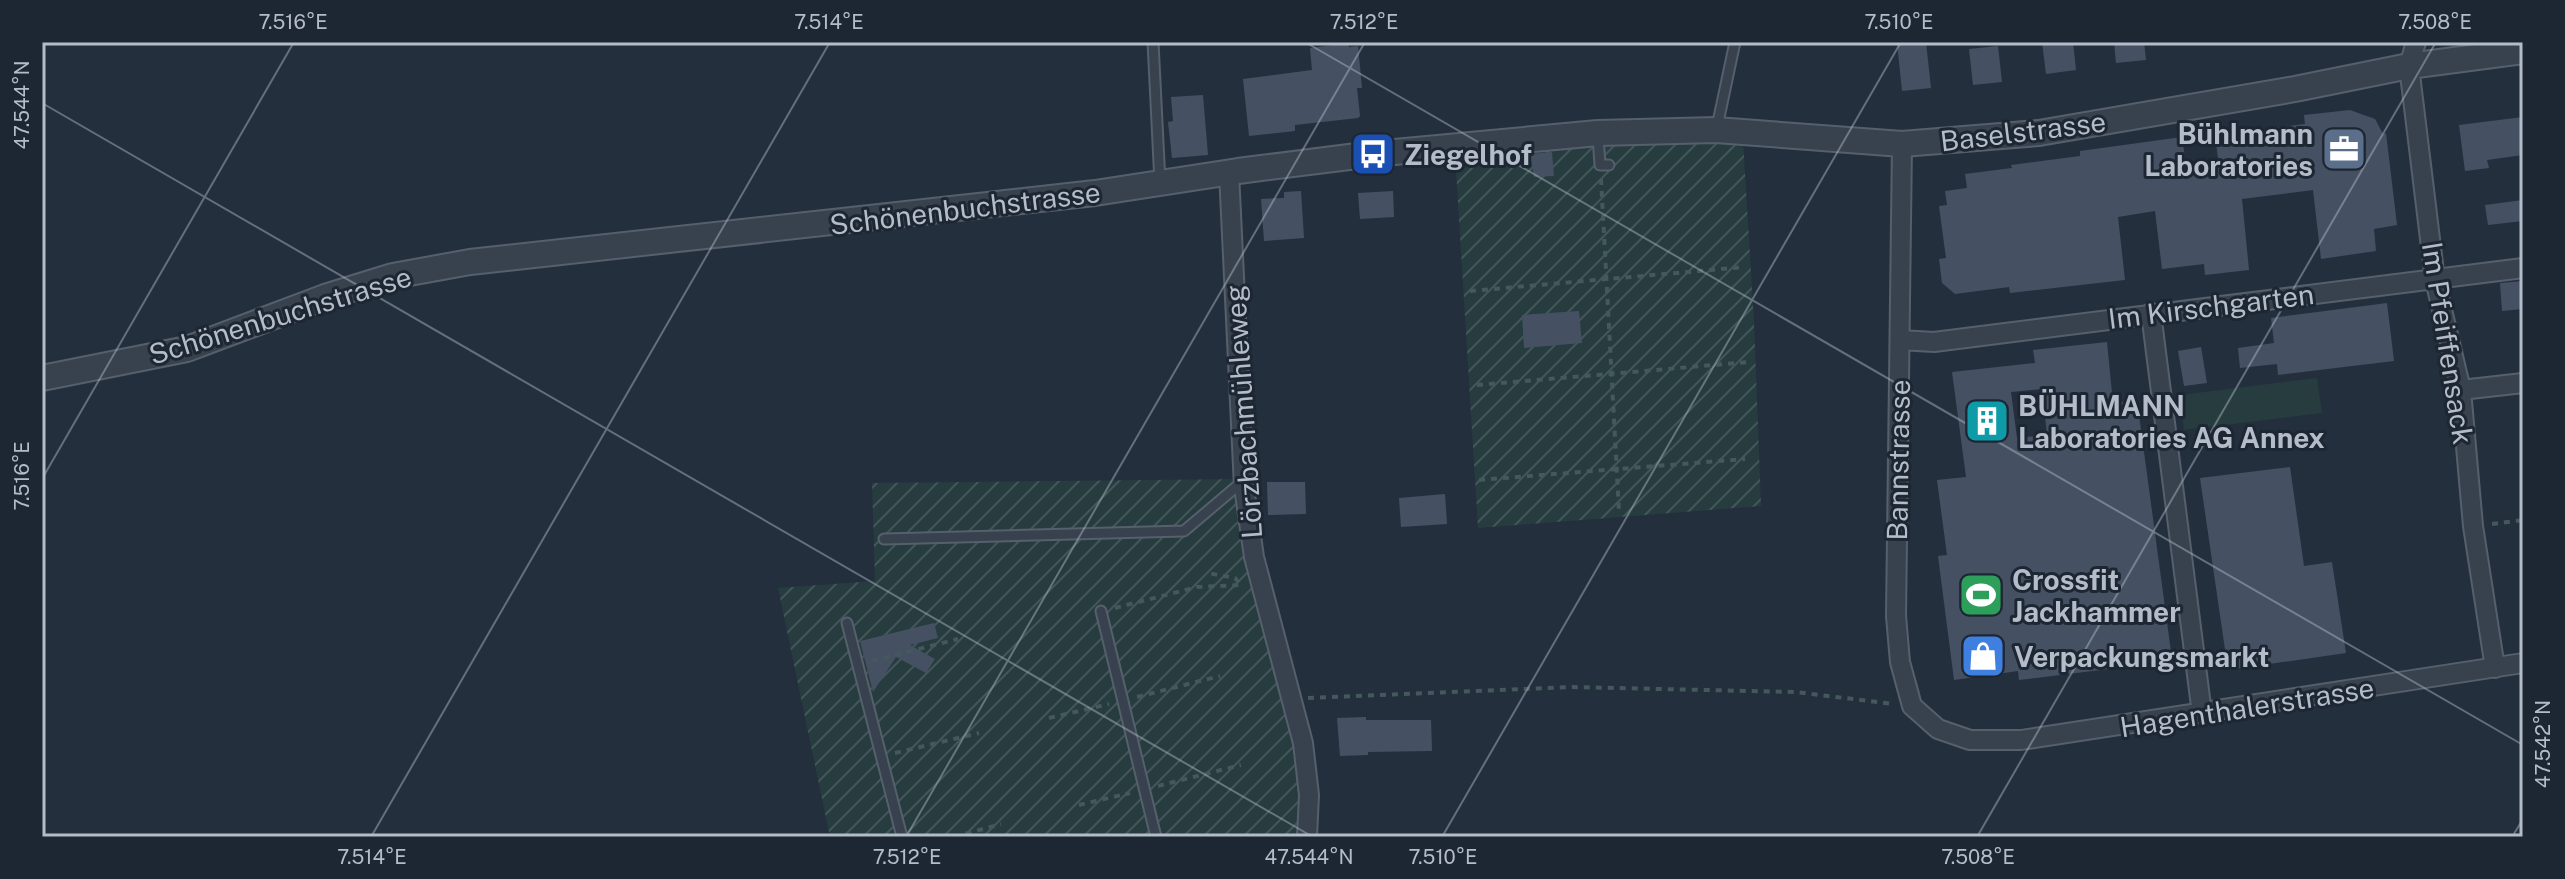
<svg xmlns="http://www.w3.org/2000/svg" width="2565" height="879" viewBox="0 0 2565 879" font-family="'Public Sans',sans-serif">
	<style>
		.garden { fill: url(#garden-furrows) }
		.pitch { fill: #263c3f }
		.building { fill: #455162; fill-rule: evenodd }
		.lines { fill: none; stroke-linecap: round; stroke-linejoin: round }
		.service-casing { stroke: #565f6c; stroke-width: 13 }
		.minor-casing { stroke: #565f6c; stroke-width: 22 }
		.tertiary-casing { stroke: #565f6c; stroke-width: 28 }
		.path { stroke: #44595c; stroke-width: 4; stroke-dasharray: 6 6; stroke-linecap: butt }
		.service { stroke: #38414e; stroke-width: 9 }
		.minor { stroke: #38414e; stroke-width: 18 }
		.tertiary { stroke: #38414e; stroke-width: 24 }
		.ticks { fill: none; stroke: #b4bcc9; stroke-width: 2; stroke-opacity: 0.45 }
		.labels { text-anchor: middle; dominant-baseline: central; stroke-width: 6; stroke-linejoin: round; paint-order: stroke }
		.street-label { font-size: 28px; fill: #b4bcc9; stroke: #1d2633 }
		.poi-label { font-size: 28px; font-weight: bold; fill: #b4bcc9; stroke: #1d2633; text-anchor: start }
		.neatline { fill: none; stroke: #b4bcc9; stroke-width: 3 }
		.ticks-label { font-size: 20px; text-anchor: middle; fill: #b4bcc9 }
	</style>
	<defs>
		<pattern id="garden-furrows" width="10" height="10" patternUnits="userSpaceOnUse" patternTransform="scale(2)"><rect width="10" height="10" fill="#263c3f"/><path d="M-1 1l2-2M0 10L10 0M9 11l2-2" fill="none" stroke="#435659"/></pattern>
	</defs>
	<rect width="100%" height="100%" fill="#242f3e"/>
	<!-- garden -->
	<path class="garden" d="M1724,131L1743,140L1754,322L1761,506L1478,528L1455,154Z
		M1243,479L1303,770L1300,837H830L778,588L875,581L872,483Z"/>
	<!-- pitch -->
	<path class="pitch" d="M2317,378L2322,413L2184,430L2180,395Z"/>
	<!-- building -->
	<path class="building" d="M1897,42H1926L1931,88L1902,91Z
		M2042,42H2073L2076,70L2046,74Z
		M2114,42H2144L2146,60L2116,63Z
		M1348,43L1349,47L1358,46L1362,88H1357L1360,116L1358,118L1295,125V131L1249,136L1243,79L1312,70L1310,48Z
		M1998,46L2002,82L1973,85L1969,49Z
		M1203,95L1208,155L1172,158L1168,122L1173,121L1171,97Z
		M2350,110L2375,119L2383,134L2386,133L2397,225L2374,229L2376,251L2321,259L2313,190L2242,199L2249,270L2205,275L2204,264L2162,269L2155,211L2118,217L2125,280L2010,293L2009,287L1955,294L1942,283L1939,259L1946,258L1939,206L1947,205L1945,191L1967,188L1965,174L2012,168L2011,165L2080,156V151L2182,137L2187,171L2219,166L2215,135L2305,124L2304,115Z
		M2523,117V155L2487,160L2489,168L2465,171L2459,125Z
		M1552,152L1554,176L1534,177L1530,154Z
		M1301,191L1304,238L1264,241L1261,199L1284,198V192Z
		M1393,191L1394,217L1360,219L1358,193Z
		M2523,200V221L2488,225L2485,205Z
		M2523,281V309L2502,311L2500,283Z
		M2387,303L2394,361L2278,375L2277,364L2240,368L2238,348L2274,343L2271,318Z
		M1579,311L1582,343L1524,348L1522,315Z
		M2107,342L2113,403L2137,400L2171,652L2156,654L2157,663L2019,680L2018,671L1954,680L1938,556L1947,555L1937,480L1966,477L1952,372L2035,363L2033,350ZM2042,389L2047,435L2017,438L2011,392Z
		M2201,347L2207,383L2184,386L2178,351Z
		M2290,467L2304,566L2332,562L2346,653L2228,670L2200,478Z
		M1267,482H1305L1306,514L1268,515Z
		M1445,494L1447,524L1401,527L1399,498Z
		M934,623L938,638L910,645L935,659L926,673L896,657L873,692L860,641Z
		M1366,717V720H1431L1432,751L1368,752V755L1340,756L1337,718Z"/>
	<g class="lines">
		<!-- service casing -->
		<g class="service-casing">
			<path id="service" d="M1153,42L1160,183
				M1717,127L1735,42
				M1598,136L1600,165H1609
				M884,539L1184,531L1236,487H1244
				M1101,611L1156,837
				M847,623L902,837"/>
		</g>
		<!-- minor casing -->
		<g class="minor-casing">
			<path id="minor" d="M2416,42L2409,66L2435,280L2461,390L2473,526L2495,668
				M1902,144L1896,616L1900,662L1912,706L1938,729L1970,740H2021L2523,663
				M1229,172L1244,487L1254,557L1303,743L1309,795L1307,837
				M2151,313L2202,714
				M1900,340L1934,342L2523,268
				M2461,390L2523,383"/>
		</g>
		<!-- tertiary casing -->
		<g class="tertiary-casing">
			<path id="tertiary" d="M42,378L187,349L325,297L393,276L470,262L1095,193L1238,171L1373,154L1598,133L1716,130L1902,144L2039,133L2295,89L2409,66L2523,51"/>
		</g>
		<!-- path -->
		<path class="path" d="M1601,179L1619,512
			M1470,291L1745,267
			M1477,385L1750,362
			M1479,480L1745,459
			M2492,524L2523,520
			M1115,608L1197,587L1241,585L1235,578L1208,573
			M872,661L958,639
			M1137,697L1220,676
			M1308,698L1572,687L1795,692L1894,704
			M1049,718L1109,704
			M895,753L979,733
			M1158,786L1241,765
			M1079,805L1130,793
			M954,837L1001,824"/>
		<!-- service -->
		<use href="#service" class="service"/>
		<!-- minor -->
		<use href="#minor" class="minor"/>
		<!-- tertiary -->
		<use href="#tertiary" class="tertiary"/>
	</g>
	<!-- ticks -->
	<path class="ticks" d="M1305,42L2523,745M42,103L1313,837M42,479L294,42M371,837L830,42M906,837L1365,42M1442,837L1901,42M1977,837L2436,42M2512,837L2523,819"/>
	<!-- icons -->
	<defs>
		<g id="office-square" transform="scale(2.3)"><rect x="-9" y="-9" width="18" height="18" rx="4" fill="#5c6f8a" stroke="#1d2633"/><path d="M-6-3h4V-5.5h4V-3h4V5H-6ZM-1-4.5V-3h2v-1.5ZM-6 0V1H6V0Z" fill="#fff"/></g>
		<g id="bus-square" transform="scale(2.3)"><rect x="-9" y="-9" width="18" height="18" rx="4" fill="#1a4fb4" stroke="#1d2633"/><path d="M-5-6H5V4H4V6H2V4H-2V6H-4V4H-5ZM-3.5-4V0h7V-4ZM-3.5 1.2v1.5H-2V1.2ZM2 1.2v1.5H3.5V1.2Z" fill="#fff"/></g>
		<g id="building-square" transform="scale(2.3)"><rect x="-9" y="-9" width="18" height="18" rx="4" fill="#0f9aa8" stroke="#1d2633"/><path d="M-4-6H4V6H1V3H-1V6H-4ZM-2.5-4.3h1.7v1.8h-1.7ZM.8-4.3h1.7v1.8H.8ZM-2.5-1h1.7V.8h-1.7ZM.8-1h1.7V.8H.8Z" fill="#fff"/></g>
		<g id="stadium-square" transform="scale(2.3)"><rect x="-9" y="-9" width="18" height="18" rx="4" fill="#2e9e5b" stroke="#1d2633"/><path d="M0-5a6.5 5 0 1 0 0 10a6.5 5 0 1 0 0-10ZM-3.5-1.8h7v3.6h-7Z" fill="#fff"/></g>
		<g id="shop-square" transform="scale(2.3)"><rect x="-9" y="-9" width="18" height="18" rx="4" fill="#3f7fe0" stroke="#1d2633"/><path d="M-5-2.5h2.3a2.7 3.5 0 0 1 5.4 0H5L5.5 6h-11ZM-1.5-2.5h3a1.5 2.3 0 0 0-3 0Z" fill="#fff"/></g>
	</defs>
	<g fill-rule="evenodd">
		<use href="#office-square" x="2344" y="149"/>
		<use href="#bus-square" x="1373" y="154"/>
		<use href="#building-square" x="1987" y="421"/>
		<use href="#stadium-square" x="1981" y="595"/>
		<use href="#shop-square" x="1983" y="656"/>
	</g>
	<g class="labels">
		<!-- street labels -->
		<g class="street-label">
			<text transform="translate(2023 131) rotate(-7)">Baselstrasse</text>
			<text transform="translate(965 208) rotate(-7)">Schönenbuchstrasse</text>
			<text transform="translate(2211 306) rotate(-7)">Im Kirschgarten</text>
			<text transform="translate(280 315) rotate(-17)">Schönenbuchstrasse</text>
			<text transform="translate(2448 343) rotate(81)">Im Pfeiffensack</text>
			<text transform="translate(1243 412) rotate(-94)">Lörzbachmühleweg</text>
			<text transform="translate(1898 460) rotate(-89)">Bannstrasse</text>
			<text transform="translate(2247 707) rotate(-9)">Hagenthalerstrasse</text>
		</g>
		<!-- poi labels -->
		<g class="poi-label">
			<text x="2313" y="133" text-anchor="end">Bühlmann<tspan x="2313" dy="32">Laboratories</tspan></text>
			<text x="1404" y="154">Ziegelhof</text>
			<text x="2018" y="405">BÜHLMANN<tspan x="2018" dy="32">Laboratories AG Annex</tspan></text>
			<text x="2012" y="579">Crossfit<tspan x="2012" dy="32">Jackhammer</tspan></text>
			<text x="2014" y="656">Verpackungsmarkt</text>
		</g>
	</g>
	<!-- border -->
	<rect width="2565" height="879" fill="none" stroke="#1d2633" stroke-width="88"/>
	<rect x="44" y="44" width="2477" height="791" class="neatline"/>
	<g class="ticks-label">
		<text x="293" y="29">7.516°E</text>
		<text x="829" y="29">7.514°E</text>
		<text x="1364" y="29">7.512°E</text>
		<text x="1899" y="29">7.510°E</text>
		<text x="2435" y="29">7.508°E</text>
		<text transform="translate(22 105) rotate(-90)" y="7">47.544°N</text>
		<text transform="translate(22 476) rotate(-90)" y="7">7.516°E</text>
		<text transform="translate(2543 744) rotate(-90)" y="7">47.542°N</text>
		<text x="372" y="864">7.514°E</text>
		<text x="907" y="864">7.512°E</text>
		<text x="1309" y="864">47.544°N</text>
		<text x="1443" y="864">7.510°E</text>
		<text x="1978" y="864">7.508°E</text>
	</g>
</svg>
